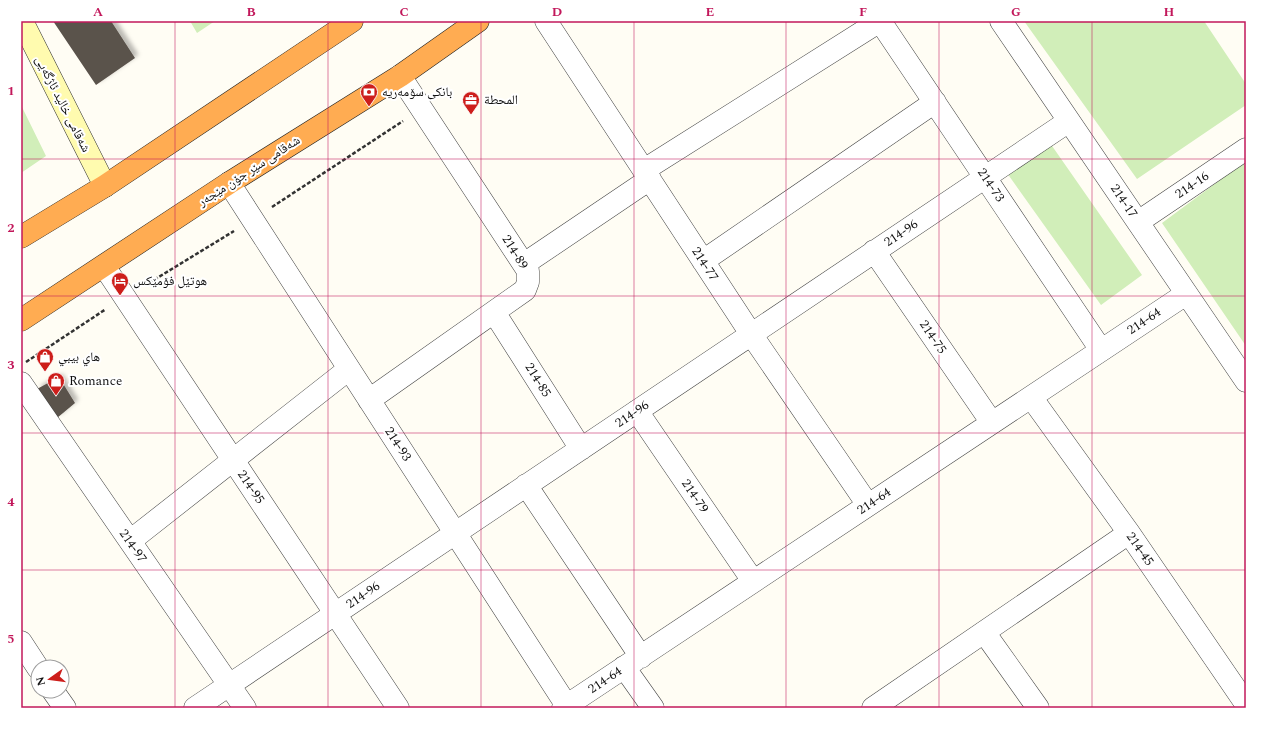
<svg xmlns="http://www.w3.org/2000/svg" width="1267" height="729" viewBox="0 0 1267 729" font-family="Spectral,'Noto Naskh Arabic',serif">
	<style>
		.green { fill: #d1eeb9 }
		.building { fill: #5a524b; filter: url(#shadow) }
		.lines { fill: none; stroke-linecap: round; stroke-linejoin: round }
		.street-casing { stroke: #434343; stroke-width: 23 }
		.secondary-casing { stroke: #323232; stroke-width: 23 }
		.highway-casing { stroke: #212121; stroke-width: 23 }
		.path { stroke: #323232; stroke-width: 2.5; stroke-dasharray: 4 2; stroke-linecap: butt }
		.street { stroke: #fff; stroke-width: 22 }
		.secondary { stroke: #fffbaf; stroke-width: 22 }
		.highway { stroke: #ffac52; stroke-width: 22 }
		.grid { fill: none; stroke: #c2185b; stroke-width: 1; stroke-opacity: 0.55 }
		.labels { text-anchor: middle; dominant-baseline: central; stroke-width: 4; stroke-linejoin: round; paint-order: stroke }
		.poi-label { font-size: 13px; fill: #101010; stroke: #fff; text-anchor: start }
		.street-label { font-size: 13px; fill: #101010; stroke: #fff }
		.neatline { fill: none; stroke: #c2185b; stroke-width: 1.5 }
		.grid-label { font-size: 13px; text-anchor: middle; font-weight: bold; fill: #c2185b }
	</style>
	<defs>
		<filter id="shadow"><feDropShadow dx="3.5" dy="-3.5" stdDeviation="2" flood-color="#0004"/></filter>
	</defs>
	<rect width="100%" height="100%" fill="#fffdf4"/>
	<!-- green -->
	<path class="green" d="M190,21H215L197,33Z
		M1024,21H1204L1246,84V105L1137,179Z
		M21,105L46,156L21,173Z
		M1050,143L1142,275L1101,305L1007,173Z
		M1243,163L1246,166V346L1162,223Z"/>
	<!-- building -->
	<path class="building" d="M53,21H111L135,58L96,85Z
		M59,377L75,403L57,418L37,389Z"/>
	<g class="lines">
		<!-- street casing -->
		<g class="street-casing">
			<path id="street" d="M546,21L751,334L868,505
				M880,21L1101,350
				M1001,21L1246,381
				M644,170L880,21
				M229,183L567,706
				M1138,222L1246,149
				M874,251L992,423
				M703,261L935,102
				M524,264L650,179
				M104,266L398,708
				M494,312L581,449
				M21,383L245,708
				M1031,397L1129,533L1246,704
				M369,400L525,290L528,282V271L400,76
				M637,411L753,581
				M526,485L641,657
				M130,541L349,369
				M984,632L1038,708
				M21,642L38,668
				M624,667L653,708
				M53,691L65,708
				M195,708L1069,121
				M563,708L1186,294
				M873,708L1129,533"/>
		</g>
		<!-- secondary casing -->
		<g class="secondary-casing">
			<path id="secondary" d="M22,21L105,186"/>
		</g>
		<!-- highway casing -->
		<g class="highway-casing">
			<path id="highway" d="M21,237L105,186L352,21
				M21,320L229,183L400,76L478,21"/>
		</g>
		<!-- path -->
		<path class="path" d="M272,207L403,121
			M144,286L234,231
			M26,362L106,309"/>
		<!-- street -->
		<use href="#street" class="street"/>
		<!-- secondary -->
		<use href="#secondary" class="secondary"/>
		<!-- highway -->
		<use href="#highway" class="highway"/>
	</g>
	<!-- grid -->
	<path class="grid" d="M175,21V708M328,21V708M481,21V708M634,21V708M786,21V708M939,21V708M1092,21V708M21,159H1246M21,296H1246M21,433H1246M21,570H1246"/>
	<!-- icons -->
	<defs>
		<g id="bank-pin" transform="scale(0.9)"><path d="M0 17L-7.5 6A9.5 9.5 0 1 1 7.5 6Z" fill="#cd1e1b" stroke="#fff"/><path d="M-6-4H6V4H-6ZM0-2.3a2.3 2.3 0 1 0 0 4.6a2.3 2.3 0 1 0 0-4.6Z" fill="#fff"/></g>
		<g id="office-pin" transform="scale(0.9)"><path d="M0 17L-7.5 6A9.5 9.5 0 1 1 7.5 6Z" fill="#cd1e1b" stroke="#fff"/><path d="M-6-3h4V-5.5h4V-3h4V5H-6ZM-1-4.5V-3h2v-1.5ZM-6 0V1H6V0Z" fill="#fff"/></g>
		<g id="hotel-pin" transform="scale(0.9)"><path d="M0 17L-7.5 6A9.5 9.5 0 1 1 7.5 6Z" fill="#cd1e1b" stroke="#fff"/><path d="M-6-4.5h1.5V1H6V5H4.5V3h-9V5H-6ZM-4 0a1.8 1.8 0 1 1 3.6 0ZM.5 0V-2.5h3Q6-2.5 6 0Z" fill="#fff"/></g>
		<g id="shop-pin" transform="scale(0.9)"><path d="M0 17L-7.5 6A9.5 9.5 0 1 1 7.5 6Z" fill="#cd1e1b" stroke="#fff"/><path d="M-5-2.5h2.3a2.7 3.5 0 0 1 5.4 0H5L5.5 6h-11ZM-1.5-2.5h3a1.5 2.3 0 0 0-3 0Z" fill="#fff"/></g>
	</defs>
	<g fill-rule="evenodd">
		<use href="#bank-pin" x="369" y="92"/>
		<use href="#office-pin" x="471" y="100"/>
		<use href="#hotel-pin" x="120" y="281"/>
		<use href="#shop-pin" x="45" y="357"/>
		<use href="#shop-pin" x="56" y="381"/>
	</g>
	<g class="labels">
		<!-- poi labels -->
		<g class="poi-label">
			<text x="382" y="92">بانکی سۆمەریە</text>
			<text x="484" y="100">المحطة</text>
			<text x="133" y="281">هوتێل فۆمێکس</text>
			<text x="58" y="357">هاي بيبي</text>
			<text x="69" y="381">Romance</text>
		</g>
		<!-- street labels -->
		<g class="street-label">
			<text transform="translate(63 104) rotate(63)">شەقامی خالید ئاژگەیی</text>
			<text transform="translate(249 171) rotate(-33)">شەقامی سێر جۆن مێجەر</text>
			<text transform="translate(991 185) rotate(56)">214-73</text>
			<text transform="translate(1192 185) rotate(-34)">214-16</text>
			<text transform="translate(1124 201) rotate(56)">214-17</text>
			<text transform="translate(901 233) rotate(-34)">214-96</text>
			<text transform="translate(515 252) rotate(58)">214-89</text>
			<text transform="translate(705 264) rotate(57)">214-77</text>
			<text transform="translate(1144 321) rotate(-34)">214-64</text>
			<text transform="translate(933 337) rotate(56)">214-75</text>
			<text transform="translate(538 380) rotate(58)">214-85</text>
			<text transform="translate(632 414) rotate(-34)">214-96</text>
			<text transform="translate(398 444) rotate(57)">214-93</text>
			<text transform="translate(251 487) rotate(56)">214-95</text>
			<text transform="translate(695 496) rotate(56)">214-79</text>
			<text transform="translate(874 501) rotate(-34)">214-64</text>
			<text transform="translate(133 546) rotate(55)">214-97</text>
			<text transform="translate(1140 549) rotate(55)">214-45</text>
			<text transform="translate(363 595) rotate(-34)">214-96</text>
			<text transform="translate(605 680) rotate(-34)">214-64</text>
		</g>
	</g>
	<!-- border -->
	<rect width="1267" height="729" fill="none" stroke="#ffffff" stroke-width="44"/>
	<!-- north arrow -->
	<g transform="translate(50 679) rotate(256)"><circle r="19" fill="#ffffff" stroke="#9f9f9f"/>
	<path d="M0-3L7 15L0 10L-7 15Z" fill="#cd1e1b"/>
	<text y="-6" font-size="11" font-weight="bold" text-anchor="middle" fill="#101010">N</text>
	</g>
	<rect x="22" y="22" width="1223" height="685" class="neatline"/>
	<g class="grid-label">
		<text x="98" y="16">A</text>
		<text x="251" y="16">B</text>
		<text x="404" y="16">C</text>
		<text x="557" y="16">D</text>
		<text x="710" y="16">E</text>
		<text x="863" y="16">F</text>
		<text x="1016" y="16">G</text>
		<text x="1169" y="16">H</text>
		<text x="11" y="95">1</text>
		<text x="11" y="232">2</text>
		<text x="11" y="369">3</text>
		<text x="11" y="506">4</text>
		<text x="11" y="643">5</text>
	</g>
</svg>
